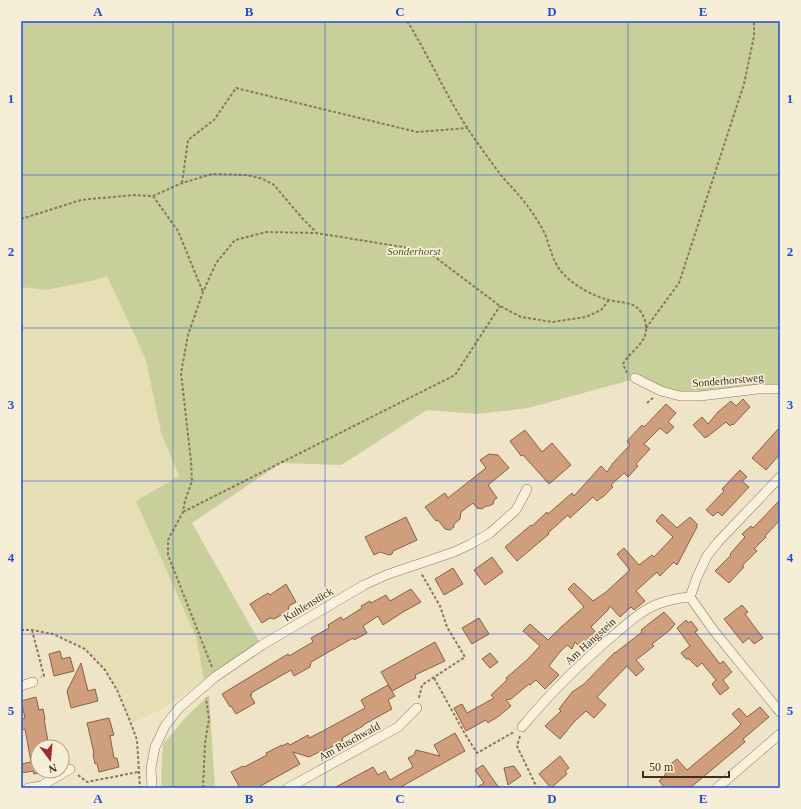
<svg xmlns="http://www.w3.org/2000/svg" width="801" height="809" viewBox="0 0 801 809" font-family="'Times New Roman',serif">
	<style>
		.farmland { fill: #e6deb5 }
		.green { fill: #c9cf9b }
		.building { fill: #cf9f7d; stroke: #8d5f41 }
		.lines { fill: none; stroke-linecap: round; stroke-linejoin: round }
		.street-casing { stroke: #8d765c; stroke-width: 10 }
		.path { stroke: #8d765c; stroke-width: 2; stroke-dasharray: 3 2; stroke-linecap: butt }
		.street { stroke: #faf1dc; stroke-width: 9 }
		.grid { fill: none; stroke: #1d4ed8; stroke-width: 1; stroke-opacity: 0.55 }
		.labels { text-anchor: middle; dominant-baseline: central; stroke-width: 3.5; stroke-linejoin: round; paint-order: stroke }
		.park-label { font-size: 11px; font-style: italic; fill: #4d5a26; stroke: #f7eed8 }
		.street-label { font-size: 11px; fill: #3d2e20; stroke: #f7eed8 }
		.neatline { fill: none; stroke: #1d4ed8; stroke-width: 1.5 }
		.grid-label { font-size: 13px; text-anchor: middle; font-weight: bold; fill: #1d4ed8 }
	</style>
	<rect width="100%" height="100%" fill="#f0e4c8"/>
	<!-- farmland -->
	<path class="farmland" d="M107,276L146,360L161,433L179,476L136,501L196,637L204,680L161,710L132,723L112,678L87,649L52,632L21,629V287L46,290L96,280Z"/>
	<!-- green -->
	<path class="green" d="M21,21H780V382L774,387L681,395L635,379L528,408L478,414L427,410L341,465L281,463L192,523L259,641L204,680L196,637L136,501L179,476L161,433L146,360L107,276L96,280L46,290L21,287Z
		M209,695L215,788H162L161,778L163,744L186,717Z"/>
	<!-- building -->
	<path class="building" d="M743,399L750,407L733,425L732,424L730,426L726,422L707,437V436L705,438L693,425L702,417L708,424L718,412L731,401L736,406Z
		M666,404L676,413L668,422L674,427L667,434L660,428L644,444L650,449L636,464L638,466L628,477L624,473L611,485L613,487L603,497H602L597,501L593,497L570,518L568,515L548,533L549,534L517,561L505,547L531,525L532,526L547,512L548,514L572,493L574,496L601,466L607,472L613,463L630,445L627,441L642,425L644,427Z
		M780,427V454L766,470L752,458Z
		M525,430L542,452L552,443L571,465L549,484L523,455L521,456L510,441Z
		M489,454L498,455L509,468L488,485L497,498L494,500L493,504L489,506H486L482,509L477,508L473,503L461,512L460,519L454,524V527L450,530L445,529L438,520L436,521L425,507L445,493L448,498L486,468L480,460Z
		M740,470L747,477L742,481L749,487L722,516L718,512L713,516L706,510L724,491L722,489Z
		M780,500V520L765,536L766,537L754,549L757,551L742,566L744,567L729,583L715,571L731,555L730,554L745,537L742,534L751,526L753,528Z
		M662,514L677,528L690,517L697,524V527L677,565L674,562L660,576L657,572L636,591L645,601L634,610L631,607L620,617L610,606L608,610L591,627L598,635L593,639L595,641L584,651L575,642L572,649L567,645L559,653L549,666L559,675L545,689L536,680L530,685L529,684L511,699L506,700L511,706L499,716L488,723L486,720L466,731L454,708L462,704L467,713L494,698L491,695L507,680L506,678L527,660L540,646L523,631L530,624L548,640L560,628L584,607L568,589L574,583L593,601L606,592L630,570L617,554L624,548L639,565L652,555L654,557L673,537L656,521Z
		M406,517L417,540L393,551L392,554L389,555L380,552L374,555L365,537Z
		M492,557L503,572L485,585L474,570Z
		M453,568L463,584L444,595L435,579Z
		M286,584L296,602L289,606L288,611L274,619L270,618L262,623L250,604L268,593L270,595Z
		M411,589L421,602L403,612L383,625L378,616L363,626L367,633L354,640L353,638L311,662L310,667L294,676L291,670L251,693L252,695H250L255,703L236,714L231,706L230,707L222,694L278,660L288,654L289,656L313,642L311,638L329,628L328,625L341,617L343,620L362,608L361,606L370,601L371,603L386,595L390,601Z
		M742,605L748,612L745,614L763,638L754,644L749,638L743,643L724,619Z
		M664,612L675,624L670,630L652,644L654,646L636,660L644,669L636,676L627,666L597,697L606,705L594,718L586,711L574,722L560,739L545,726L561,711L559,709L572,692L584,684L615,652V653L642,632L641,630Z
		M479,618L489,634L472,644L462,628Z
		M686,620L688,623L691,621L698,630L695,632L720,664L723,661L732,672L723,680L729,688L720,695L712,684L716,680L702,663L697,667L689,659H686L681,653L690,646L677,628Z
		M435,642L445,661L415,675L416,678L392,691L381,672Z
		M60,651L62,659L70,657L74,671L54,676L49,654Z
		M490,653L498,662L490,668L482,659Z
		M81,663L88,691L95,689L98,701L71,708L67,691Z
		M388,685L395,696L388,700L392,709L363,725V726L342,738L343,741L322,752L321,751L309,757L293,752L300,764L257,788H240L231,772L243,766L244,767L267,755L266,753L282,745V746L288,743L290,745L308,735L309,738L323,731L365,708L361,700Z
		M36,697L39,710L43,709L45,719H44L49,747H38V773L34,774L33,771L21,773V764L31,762L25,729L21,730V719L25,718L21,701Z
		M760,707L769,717L743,739L745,742L690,788H665L659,781L666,774L663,770L677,759L687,770L735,730L741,724L732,714L739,708L747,717Z
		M109,718L114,735L110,736L114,758H117L119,767L99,772L97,763L95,764L93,754L94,753L87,723Z
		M455,733L465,751L399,788H334L373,767L378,775L385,771L390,780L413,767L408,758L414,755L416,750L440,756L434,745Z
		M560,756L569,768L565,771L567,774L551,788L539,774Z
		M483,765L499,788H476L484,783L475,770Z
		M514,766L521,776L508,785L504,768Z"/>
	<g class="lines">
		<!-- street casing -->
		<g class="street-casing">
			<path id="street" d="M635,378L661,391L680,396H700L758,389H780
				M690,597L697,577L707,556L718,542L780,477
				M690,597L714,631L780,712
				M21,686L33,682
				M522,727C550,693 582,662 615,634C628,623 642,610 658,604C668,600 679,598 690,597
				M28,788L41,786L70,769
				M152,788L151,768L155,747L165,726L179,708L215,677L262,645L364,585L386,575L454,552L471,544L490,533L516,510L527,489
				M288,788L398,727L417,708
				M717,788L780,734"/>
		</g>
		<!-- path -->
		<path class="path" d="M407,21C429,56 445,94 468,129C478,144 489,159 500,174C510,186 522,197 531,211C536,218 541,226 545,234C550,247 552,259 560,270C571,284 592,296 609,300C623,304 637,300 644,318C653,341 632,348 623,364L627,373
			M182,183L188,140L214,120L236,88L417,132L468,128
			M153,196L178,231L203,292
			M21,219L81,200L133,195L153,196L182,183L212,174L247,175L263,179L274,185L302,218L316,232
			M646,328L679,283L744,84L754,36V21
			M647,403L653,398
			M183,512L455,375L500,306
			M21,630H32L53,634L85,649L105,670L117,690L130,721L137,740L140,788
			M32,630L44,676L41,677
			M212,667L168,555V540L183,512L185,501L192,481L191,461L181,373L188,335L203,292L216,263L235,240L266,232L316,233L403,247L431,254L500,306L521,317L553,322L586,317L601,310L609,300
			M434,678L465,734L477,753L514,732
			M419,698L422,685L465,657L447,627L440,606L421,573
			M520,736L517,746L537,788
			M78,775L87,782L138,772
			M203,788L205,743L209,719L206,698"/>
		<!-- street -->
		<use href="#street" class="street"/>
	</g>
	<!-- grid -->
	<path class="grid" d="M173,21V788M325,21V788M476,21V788M628,21V788M21,175H780M21,328H780M21,481H780M21,634H780"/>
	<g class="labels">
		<!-- park labels -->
		<g class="park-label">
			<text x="414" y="251">Sonderhorst</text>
		</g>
		<!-- street labels -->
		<g class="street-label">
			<text transform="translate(728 380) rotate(-5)">Sonderhorstweg</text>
			<text transform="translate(308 604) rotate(-31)">Kuhlenstück</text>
			<text transform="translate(590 641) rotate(-42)">Am Hangstein</text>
			<text transform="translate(349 741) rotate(-29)">Am Buschwald</text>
		</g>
	</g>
	<!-- border -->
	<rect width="801" height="809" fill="none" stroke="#f7eed8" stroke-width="44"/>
	<!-- north arrow -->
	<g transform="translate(50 759) rotate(164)"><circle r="19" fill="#f7eed8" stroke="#ada18e"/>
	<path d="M0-3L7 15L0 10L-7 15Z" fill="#9e2a2b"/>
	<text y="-6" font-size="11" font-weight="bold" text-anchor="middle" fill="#3d2e20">N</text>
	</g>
	<!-- scale -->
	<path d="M643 771v6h86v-6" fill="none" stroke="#3d2e20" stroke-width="2"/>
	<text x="649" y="771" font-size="12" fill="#3d2e20" stroke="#f7eed8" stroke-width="3" paint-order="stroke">50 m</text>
	<rect x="22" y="22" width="757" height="765" class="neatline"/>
	<g class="grid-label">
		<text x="98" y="16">A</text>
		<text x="249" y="16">B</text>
		<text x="400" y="16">C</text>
		<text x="552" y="16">D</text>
		<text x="703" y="16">E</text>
		<text x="11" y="103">1</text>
		<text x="790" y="103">1</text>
		<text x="11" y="256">2</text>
		<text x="790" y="256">2</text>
		<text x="11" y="409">3</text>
		<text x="790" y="409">3</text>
		<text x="11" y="562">4</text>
		<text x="790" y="562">4</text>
		<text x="11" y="715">5</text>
		<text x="790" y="715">5</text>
		<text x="98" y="803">A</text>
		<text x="249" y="803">B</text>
		<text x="400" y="803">C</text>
		<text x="552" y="803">D</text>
		<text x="703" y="803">E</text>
	</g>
</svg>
